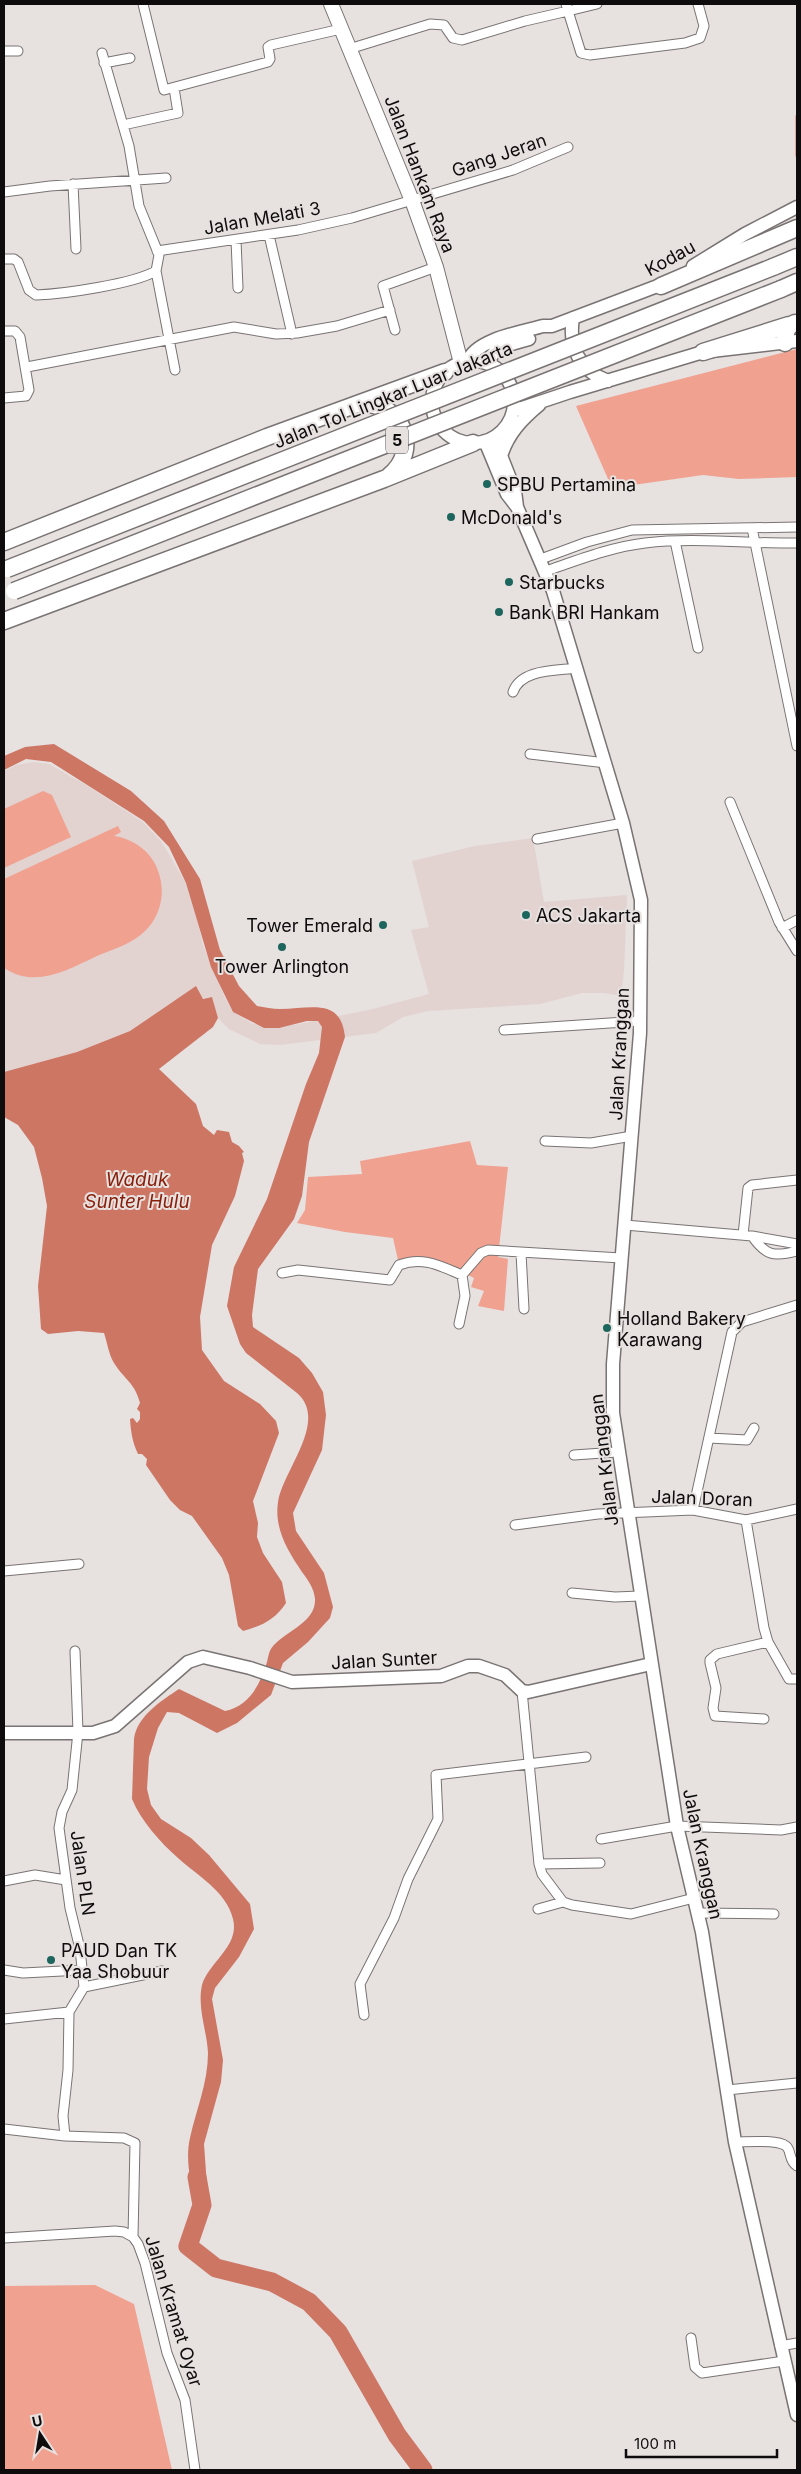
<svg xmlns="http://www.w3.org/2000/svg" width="801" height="2474" viewBox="0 0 801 2474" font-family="Inter,sans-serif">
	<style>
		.built { fill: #e2d3d0 }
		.green { fill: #f0a190 }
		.water { fill: #cd7664 }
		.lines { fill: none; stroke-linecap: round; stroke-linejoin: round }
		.stream { stroke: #cd7664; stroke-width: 3 }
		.river { stroke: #cd7664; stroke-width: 19 }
		.street-casing { stroke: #797473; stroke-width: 11 }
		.secondary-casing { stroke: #797473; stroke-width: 15 }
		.primary-casing { stroke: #797473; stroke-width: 16 }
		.highway-casing { stroke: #797473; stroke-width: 19 }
		.street { stroke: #fff; stroke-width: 9 }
		.secondary { stroke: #fff; stroke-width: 12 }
		.primary { stroke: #fff; stroke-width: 14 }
		.highway { stroke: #fff; stroke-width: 16 }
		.highway-bridge-casing { stroke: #797473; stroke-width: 19; stroke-linecap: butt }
		.highway-bridge { stroke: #fff; stroke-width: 16 }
		.poi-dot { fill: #1d665d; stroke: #e7e1e0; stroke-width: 2 }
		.labels { text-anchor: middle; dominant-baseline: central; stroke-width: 4; stroke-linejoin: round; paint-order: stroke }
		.shield { fill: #e7e1e0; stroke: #4f4c4c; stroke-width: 1 }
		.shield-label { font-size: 16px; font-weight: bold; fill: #0e0c0c }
		.street-label { font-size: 18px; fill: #0e0c0c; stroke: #e7e1e0 }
		.poi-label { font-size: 18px; fill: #0e0c0c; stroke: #e7e1e0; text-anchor: start }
		.water-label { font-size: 19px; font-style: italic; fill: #881f0a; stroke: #e7e1e0 }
	</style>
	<rect width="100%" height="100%" fill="#e7e1e0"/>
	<!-- built -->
	<path class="built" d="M33,762L49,764L88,786L143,822L161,841L186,883L193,901L203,945L225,998L233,1012L253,1024L294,1025L373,1009L429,994L411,930L429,927L412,861L475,846L533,838L544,902L627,895L624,971L621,996L605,993H582L540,1004L428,1011L403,1017L376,1033L280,1045L260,1044L229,1029L218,1018L212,997L172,1002L130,1031L77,1052L4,1072V771L16,765Z"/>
	<!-- green -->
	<path class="green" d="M797,349V477L739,479L703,475L612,488L576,406Z
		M43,791L52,795L71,837L4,868V809Z
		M118,826L121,832L114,836C130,838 146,848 154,862C169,889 162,922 135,939C124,946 109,951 97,956C67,970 36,989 4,968V879Z
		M470,1141L477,1165L508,1167L498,1257L508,1259L504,1311L478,1306L484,1291L471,1287L474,1278L445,1264L422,1257L398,1260L393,1238L345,1232L297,1223L305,1210L308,1177L362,1174L360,1161Z
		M95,2285L134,2304L172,2470H4V2286Z"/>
	<!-- water -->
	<path class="water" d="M54,744L131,791L164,821L200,879L220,950L239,986L257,1006C264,1007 273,1009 280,1009C310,1009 341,997 345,1037L309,1142L302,1196L294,1219L258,1269L252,1315L253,1327L299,1358L312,1373L323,1392L326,1415L322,1450L293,1513L296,1531L324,1573L333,1607L330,1618L308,1642L283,1663L271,1695L237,1723L217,1733L179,1713L167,1712L158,1728L149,1757L147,1789L151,1805L161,1819L191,1838L209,1855L250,1904L254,1929L239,1957L215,1988L212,1999L223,2060L221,2082L204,2144L208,2200L194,2202C191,2182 185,2159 190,2138C196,2110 208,2083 208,2053C207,2031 197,2008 202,1985C209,1962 240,1946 233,1919C227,1892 197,1875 178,1858C160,1842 141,1821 132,1799L134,1739C137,1716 161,1701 179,1689L225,1711C249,1706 260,1685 267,1662C269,1654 269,1649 276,1643C289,1630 316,1621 315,1599C314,1588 308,1580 302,1572C288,1551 274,1529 278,1502C283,1470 329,1421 297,1393L246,1353L240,1344L227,1306L234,1267L267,1199L306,1084L319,1053L322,1027L318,1021H307L279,1028H264L233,1012L211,967L186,883L169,847L144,821L51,762L26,759L4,770V756L25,747Z
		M196,986L203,999L212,997L218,1018L213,1027L159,1069L196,1104L203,1126L214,1135L217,1130L229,1132L232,1142L239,1146L244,1152L242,1153L244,1161L235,1196L212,1245L200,1317L202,1350L224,1381L260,1404L276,1421L279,1433L253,1501L258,1523L257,1537L263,1553L282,1582L286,1603C275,1620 261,1626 243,1631L238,1626L229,1575L222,1558L192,1516L180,1510L170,1500L146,1465L147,1459L142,1454H138C132,1441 131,1432 130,1419L133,1418L137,1423L140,1419V1412L137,1409L140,1403C135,1383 124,1379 114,1363C109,1355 107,1342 104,1333L78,1331L48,1334L41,1329L38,1286L47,1206L42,1178L34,1147L18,1125L4,1117V1072L77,1052L130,1031Z"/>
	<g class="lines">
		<!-- stream -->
		<path class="stream" d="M797,116V156"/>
		<!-- river -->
		<path class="river" d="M197,2177L202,2205L188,2246L216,2268L272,2282L309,2302L338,2332L397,2435L423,2470"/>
		<!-- street casing -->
		<g class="street-casing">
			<path id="street" d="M143,4L164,90L268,62L270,59L268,47L271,45L341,29
				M566,4L568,11L597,4
				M349,49L430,24L444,25L453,38L462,40L525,21L568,11L581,53L590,55L685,43L700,38L704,26L698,4
				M4,51H18
				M104,63L130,58
				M123,125L178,113L174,88
				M73,184L76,249
				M4,192L50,186L166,178
				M269,235L292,334
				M236,240L238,288
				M157,251L298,230L352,218L513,170L568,147
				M4,259H14L18,262L29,290L36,295C64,294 133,284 156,271L159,255L139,206L129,146L102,53
				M156,271L175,370
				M395,330L383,286L436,267
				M4,331H15L20,337L29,390L26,396L4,398
				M27,367L234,327L276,334L297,333L337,326L390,310
				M752,528L797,746
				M675,541L698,648
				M541,559L587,542L632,530L797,527
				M546,571C578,560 611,547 645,543C695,537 747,544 797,543
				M513,692C521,669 555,671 577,668
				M530,754L606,763
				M730,802L779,922L797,951
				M537,839L623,823
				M782,928L797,920
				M504,1030L640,1021
				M545,1141L591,1143L632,1136
				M625,1225L752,1236L797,1244
				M743,1235L748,1188L752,1185L797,1180
				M752,1236C766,1256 774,1257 797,1251
				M521,1253L524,1309
				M282,1273L298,1270L390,1280L399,1265C423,1256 440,1266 462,1275L481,1253L488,1250L621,1258
				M459,1324L465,1296L462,1275
				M709,1438L747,1440L754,1428
				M574,1455L617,1452
				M693,1510L732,1332L742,1322L797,1305
				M746,1520L764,1628L768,1642L789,1679H797
				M515,1525L598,1514L693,1510L746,1520L797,1509
				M4,1571L79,1564
				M572,1593L615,1597L640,1596
				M522,1691L539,1864L600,1863
				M764,1719L715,1716L713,1708L716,1688L710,1663V1660L717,1654L768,1642
				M601,1839L677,1826L781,1830L797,1827
				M539,1864L542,1874L563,1902L572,1905L631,1914L694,1898
				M4,1881L35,1875L66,1880
				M538,1909L563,1902
				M698,1913L774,1914
				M4,1970L23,1973L82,1970
				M84,1987L162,1971
				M364,2015L360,1984L394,1918L408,1879L438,1819L436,1775L586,1757
				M4,2019L69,2012
				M727,2090L797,2083
				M4,2129L65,2136L124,2138L135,2143L133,2237L138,2244L145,2263L167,2353L185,2400L195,2470
				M65,2136L63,2116L68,2070L69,2012L84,1987L80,1949L70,1908L59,1828L62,1812L72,1790L78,1732L75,1651
				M735,2142C747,2142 777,2139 786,2146C792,2151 788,2160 797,2166
				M4,2238L115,2231L124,2232L133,2237
				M691,2338L695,2367L702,2373L784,2361
				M780,2346L797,2343"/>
		</g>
		<!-- secondary casing -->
		<g class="secondary-casing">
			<path id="secondary" d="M693,266L745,234L797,207
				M573,318C568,347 580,371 608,381
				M432 402a41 41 0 1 1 82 0a41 41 0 1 1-82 0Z
				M468,361C476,339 522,332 543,326H552L668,282
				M488,364C492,346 513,344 529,339
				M513,411L570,392L703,352L797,341
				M494,438L515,491L517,507
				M485,441L507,494L517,507L553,591L623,823L641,900L640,1033L613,1364V1413L677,1826L702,1932L735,2142L797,2415
				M501,456C508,434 521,420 539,405
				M4,1733H93L115,1726L188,1662L203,1657L250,1668L292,1682L441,1676L468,1666H479L505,1675L522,1691L528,1692L651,1664"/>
		</g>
		<!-- primary casing -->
		<g class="primary-casing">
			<path id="primary" d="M331,4L413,203L436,267L461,363"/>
		</g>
		<!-- highway casing -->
		<g class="highway-casing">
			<path id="highway" d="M773,267L797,257
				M661,286L797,228
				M781,289L797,282
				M785,343C786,333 785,327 795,323
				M703,352L789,325
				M362,404C403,402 421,451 389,476
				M4,542L267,437L445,372
				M4,621L384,479L473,443"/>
		</g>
		<!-- street -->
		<use href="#street" class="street"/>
		<!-- secondary -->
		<use href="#secondary" class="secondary"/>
		<!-- primary -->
		<use href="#primary" class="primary"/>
		<!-- highway -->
		<use href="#highway" class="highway"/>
		<!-- highway-bridge casing -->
		<g class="highway-bridge-casing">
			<path id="highway-bridge" d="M7,569L773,267
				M14,591L781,289"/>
		</g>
		<!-- highway-bridge -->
		<use href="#highway-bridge" class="highway-bridge"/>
	</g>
	<!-- markers -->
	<g class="poi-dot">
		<circle cx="487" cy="484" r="5"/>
		<circle cx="451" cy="517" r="5"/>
		<circle cx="509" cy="582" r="5"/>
		<circle cx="499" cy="612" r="5"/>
		<circle cx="526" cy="915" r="5"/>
		<circle cx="383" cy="925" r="5"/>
		<circle cx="282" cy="947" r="5"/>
		<circle cx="607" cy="1328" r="5"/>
		<circle cx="51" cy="1960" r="5"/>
	</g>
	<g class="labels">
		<!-- shield labels -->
		<rect class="shield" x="386" y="426.5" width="22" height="27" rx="4"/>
		<g class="shield-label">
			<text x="397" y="440">5</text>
		</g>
		<!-- street labels -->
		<g class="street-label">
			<text transform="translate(499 155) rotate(-19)">Gang Jeran</text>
			<text transform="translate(420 174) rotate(69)">Jalan Hankam Raya</text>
			<text transform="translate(262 218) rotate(-10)">Jalan Melati 3</text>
			<text transform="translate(670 258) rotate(-29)">Kodau</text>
			<text transform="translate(393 395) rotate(-22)">Jalan Tol Lingkar Luar Jakarta</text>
			<text transform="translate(619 1054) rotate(-87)">Jalan Kranggan</text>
			<text transform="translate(604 1460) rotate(-97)">Jalan Kranggan</text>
			<text transform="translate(702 1498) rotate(2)">Jalan Doran</text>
			<text transform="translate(384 1660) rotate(-3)">Jalan Sunter</text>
			<text transform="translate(703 1854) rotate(78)">Jalan Kranggan</text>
			<text transform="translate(83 1873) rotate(82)">Jalan PLN</text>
			<text transform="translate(174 2311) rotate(73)">Jalan Kramat Oyar</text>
		</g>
		<!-- poi labels -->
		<g class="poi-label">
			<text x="497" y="484">SPBU Pertamina</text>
			<text x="461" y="517">McDonald's</text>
			<text x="519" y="582">Starbucks</text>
			<text x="509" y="612">Bank BRI Hankam</text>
			<text x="536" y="915">ACS Jakarta</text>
			<text x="373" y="925" text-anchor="end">Tower Emerald</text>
			<text x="282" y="966" text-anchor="middle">Tower Arlington</text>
			<text x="617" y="1318">Holland Bakery<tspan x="617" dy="21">Karawang</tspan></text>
			<text x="61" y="1950">PAUD Dan TK<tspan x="61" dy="21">Yaa Shobuur</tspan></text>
		</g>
		<!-- water labels -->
		<g class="water-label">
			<text x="137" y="1179">Waduk<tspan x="137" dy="22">Sunter Hulu</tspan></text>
		</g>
	</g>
	<!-- border -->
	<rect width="801" height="2474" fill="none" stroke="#0e0c0c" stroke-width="10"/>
	<!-- north arrow -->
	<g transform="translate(40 2434) rotate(348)" stroke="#e7e1e0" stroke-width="4" paint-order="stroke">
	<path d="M0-4L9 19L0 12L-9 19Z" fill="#0e0c0c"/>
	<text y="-8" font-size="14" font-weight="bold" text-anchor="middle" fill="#0e0c0c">U</text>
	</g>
	<!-- scale -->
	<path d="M626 2449v8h151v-8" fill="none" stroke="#0e0c0c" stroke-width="2.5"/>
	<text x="634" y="2449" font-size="15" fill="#0e0c0c" stroke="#e7e1e0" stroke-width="4" paint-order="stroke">100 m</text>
</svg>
